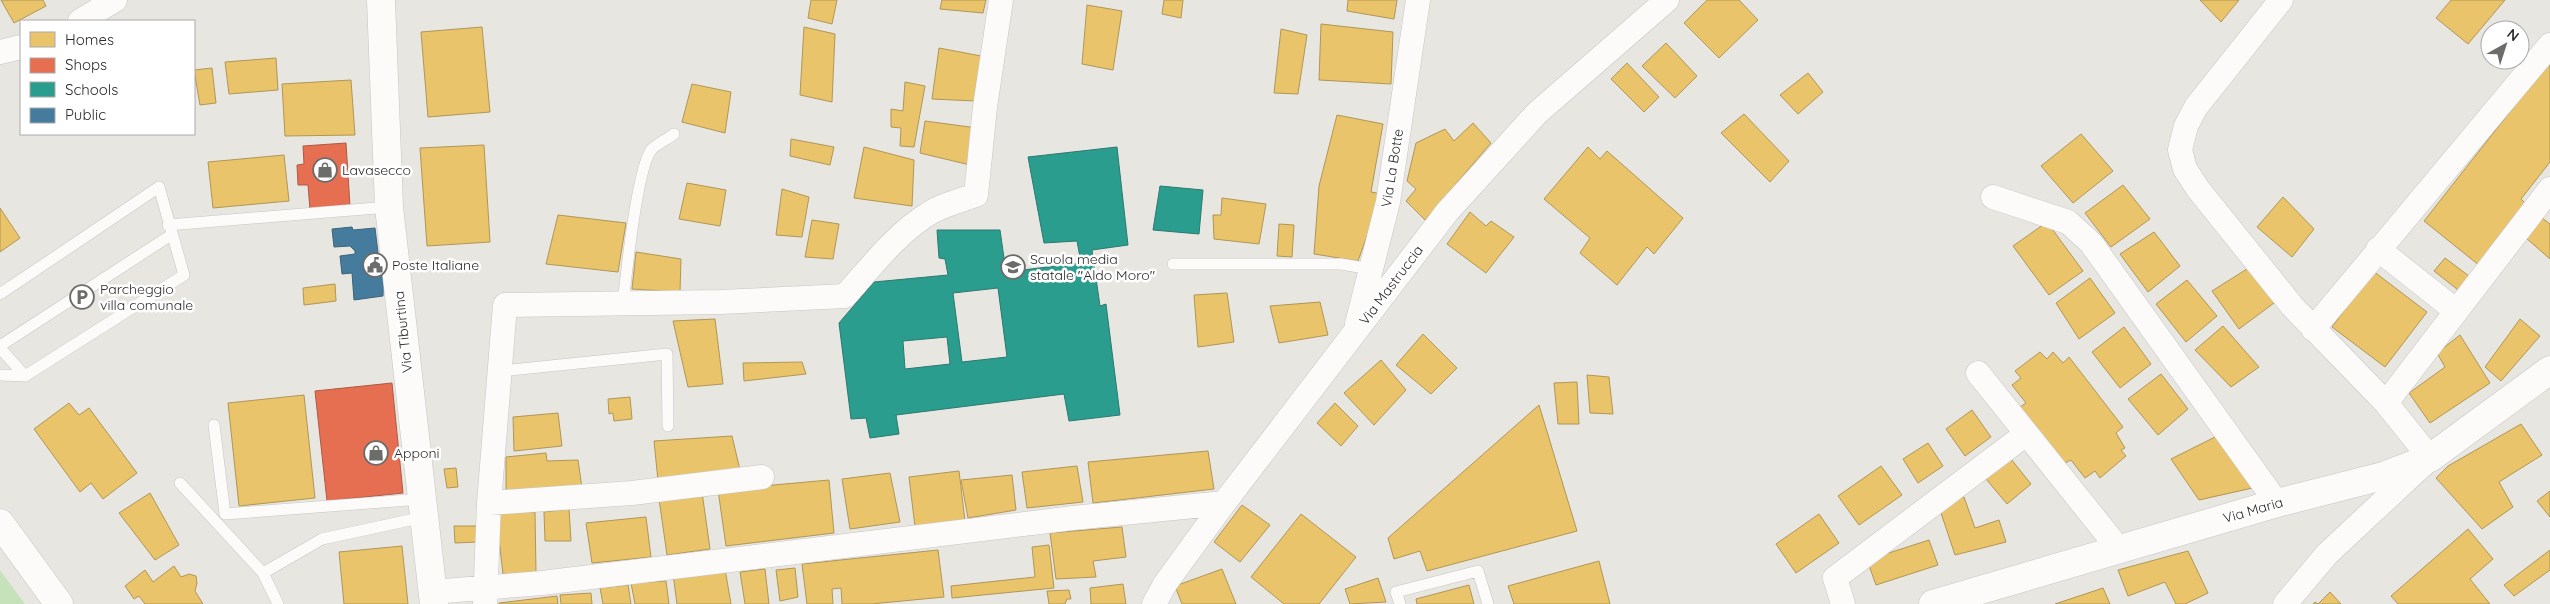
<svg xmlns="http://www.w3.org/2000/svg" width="2550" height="604" viewBox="0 0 2550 604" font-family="Quicksand,sans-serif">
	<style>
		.green { fill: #c6e2bb }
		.homes { fill: #e9c46a; stroke: #b09657 }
		.shops { fill: #e76f51; stroke: #ae5a45 }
		.schools { fill: #2a9d8f; stroke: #2a7a71; fill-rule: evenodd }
		.public { fill: #457b9d; stroke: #3d637a }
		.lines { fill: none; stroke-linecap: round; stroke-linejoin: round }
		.lane-casing { stroke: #c5c5c5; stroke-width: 12 }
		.street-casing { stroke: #c5c5c5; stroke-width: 25 }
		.secondary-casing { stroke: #c5c5c5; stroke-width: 29 }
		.lane { stroke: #fcfbfa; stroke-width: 11 }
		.street { stroke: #fcfbfa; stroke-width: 24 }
		.secondary { stroke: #fcfbfa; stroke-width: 28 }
		.labels { text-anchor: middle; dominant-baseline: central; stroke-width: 5; stroke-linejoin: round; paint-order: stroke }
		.street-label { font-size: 14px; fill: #2a2a2a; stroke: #fff }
		.poi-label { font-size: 14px; fill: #2a2a2a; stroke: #fff; text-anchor: start }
	</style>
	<rect width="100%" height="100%" fill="#e8e6e0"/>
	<!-- green -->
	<path class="green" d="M0,570L25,604H0Z"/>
	<!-- homes -->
	<path class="homes" d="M1,0H43L46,6L14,23Z
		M811,0H837L832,24L808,18Z
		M942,0H986L983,13L940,9Z
		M1164,0H1183L1181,18L1162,14Z
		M1348,0H1397L1394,19L1347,11Z
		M1707,0H1739L1758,20L1719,58L1684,23Z
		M2200,0H2239L2221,22Z
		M2451,0H2505L2468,44L2436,18Z
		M1087,5L1122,11L1113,70L1082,64Z
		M1321,24L1393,32L1391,84L1319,80Z
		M482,27L490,112L428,117L421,32Z
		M804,27L835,34L832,102L800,95Z
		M1281,29L1307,35L1298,94L1274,93Z
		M1666,43L1697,76L1675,98L1642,66Z
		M939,48L981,56L975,101L932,99Z
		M276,58L278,90L229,94L225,62Z
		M2550,61V162L2521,199L2527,205L2480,266L2424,221Z
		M1627,63L1659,97L1644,112L1611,79Z
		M212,68L216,103L200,105L194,70Z
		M1808,73L1823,92L1798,114L1780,95Z
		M351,80L355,135L285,136L282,84Z
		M905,82L925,86L914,147L900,146L901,128L891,127V109L903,111Z
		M692,84L731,92L725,133L682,122Z
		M1744,114L1789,161L1770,182L1721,133Z
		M1337,115L1383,124L1371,192L1382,194L1358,261L1314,254L1319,186Z
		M925,121L977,128L970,165L920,153Z
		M1473,123L1491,143L1425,220L1406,201L1416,189L1407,181L1416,143L1445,129L1454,141Z
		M2081,134L2113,171L2073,203L2041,166Z
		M791,139L834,147L830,165L790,156Z
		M484,145L490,242L427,246L420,148Z
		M864,147L914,160L912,206L854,198Z
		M1588,147L1600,159L1607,151L1683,218L1654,254L1647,247L1617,285L1580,253L1590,238L1544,199Z
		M284,155L289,201L213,208L208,162Z
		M687,183L726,190L720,226L679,219Z
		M2123,185L2150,219L2111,247L2085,213Z
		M782,189L809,197L802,237L776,235Z
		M2283,197L2314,229L2292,257L2257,227Z
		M1222,198L1266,204L1259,244L1214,239L1213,215H1221Z
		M0,208L20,238L0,252Z
		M1470,212L1486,226L1491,221L1514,237L1486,273L1447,244Z
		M558,215L626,223L618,272L546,264Z
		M2542,218L2550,224V259L2526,238Z
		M812,220L839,224L833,259L805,257Z
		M2047,222L2083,271L2049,295L2013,246Z
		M1279,224L1294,225L1292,257L1277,256Z
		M2154,232L2180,266L2148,292L2120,254Z
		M636,252L681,259L680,292L632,289Z
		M2445,258L2469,276L2458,290L2434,271Z
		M2250,267L2274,303L2239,329L2212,291Z
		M2373,271L2427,312L2385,367L2332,327Z
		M2090,278L2115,313L2079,339L2056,303Z
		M2187,280L2217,316L2186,342L2156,304Z
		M335,284L336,301L304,305L303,288Z
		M1227,293L1234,342L1198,347L1194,295Z
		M1320,302L1328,335L1279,343L1270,306Z
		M715,319L723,384L688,387L673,321Z
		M2520,319L2540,336L2501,381L2485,367Z
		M2223,326L2259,367L2231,387L2195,350Z
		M2124,327L2151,364L2120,388L2092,352Z
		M1423,334L1457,368L1431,394L1396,365Z
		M2460,335L2490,383L2430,423L2409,393L2445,367L2437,353Z
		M2040,352L2047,359L2053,352L2063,363L2069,357L2123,427L2116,433L2125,448L2121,450L2126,456L2100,478L2095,471L2085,478L2071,460L2065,463L2020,407L2026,403L2012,385L2021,378L2015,371Z
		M1381,360L1406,390L1374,425L1344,393Z
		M802,362L806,374L744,381L743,363Z
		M2161,374L2188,409L2158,435L2128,399Z
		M1587,375L1609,377L1613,414L1590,413Z
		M1577,382L1579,424H1558L1554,383Z
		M304,395L315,498L239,506L228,403Z
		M630,397L632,419L614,421L613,413L609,414L608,399Z
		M69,403L79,415L89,408L137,473L103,499L91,483L80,492L34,429Z
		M1335,403L1358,426L1341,446L1317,423Z
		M1539,405L1577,531L1427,571L1420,551L1394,559L1388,538Z
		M1972,410L1991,437L1965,456L1946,429Z
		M558,413L562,446L514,451L513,417Z
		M2521,424L2542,455L2499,482L2513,507L2482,529L2436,478L2448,466Z
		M2221,434L2257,487L2199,500L2171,459Z
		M732,436L740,470L658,481L654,441Z
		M1928,443L1943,466L1918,483L1903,459Z
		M1208,451L1214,489L1093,503L1088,462Z
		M546,453L547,461L578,460L582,488L506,497V457Z
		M2011,459L2031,484L2007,504L1986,479Z
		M1077,466L1083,502L1027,508L1022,472Z
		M1881,466L1902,495L1859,525L1838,496Z
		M456,468L458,487L447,488L444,469Z
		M959,471L965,521L915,527L909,477Z
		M890,473L900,522L850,529L842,479Z
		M1012,475L1016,510L968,518L961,480Z
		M829,480L834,533L726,546L718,490Z
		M2550,491V517L2537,501Z
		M702,492L710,549L667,555L659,499Z
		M150,493L179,545L155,560L119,513Z
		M1964,497L1975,528L1999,520L2006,542L1955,555L1938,504Z
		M1242,505L1270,525L1240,562L1214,542Z
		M569,509L571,541H545L544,512Z
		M535,512L536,573L503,574L496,513Z
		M1301,514L1356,557L1319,604H1284L1251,577Z
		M1819,514L1839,543L1796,573L1776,544Z
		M646,517L651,557L592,563L586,523Z
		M454,526H479V542L455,543Z
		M1122,527L1126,557L1093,561L1096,577L1056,579L1050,533Z
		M2468,529L2493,559L2470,579L2490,604H2398L2391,596Z
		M1929,540L1938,565L1876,585L1867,560Z
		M1049,545L1054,588L952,598L951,586L1035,577L1032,547Z
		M402,546L408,604H344L339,552Z
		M938,550L944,597L871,604H842L841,588L832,589L833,604H807L802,564Z
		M2550,550V570L2514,596L2504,585Z
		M2188,551L2208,593L2185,604H2176L2165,582L2128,596L2118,570Z
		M1599,561L1610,604H1514L1508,586Z
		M174,566L181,577L189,574L196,576L197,583L195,591L203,604H145L139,596L134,599L125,586L145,570L153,582Z
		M795,568L798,597L780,601L776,570Z
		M725,569L731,604H677L673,574Z
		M765,569L769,604H745L740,572Z
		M1222,569L1236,604H1182L1175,586Z
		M1378,578L1386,602L1350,604L1345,589Z
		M666,581L669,604H635L631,583Z
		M1123,584L1126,604H1091L1090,588Z
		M628,585L631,604H603L600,588Z
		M1469,585L1474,604H1417L1416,599Z
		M2103,588L2110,604H2055Z
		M1069,590L1071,599H1067L1065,604H1049L1047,591Z
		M2330,592L2341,604H2313L2315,602L2318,604Z
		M591,593L592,604H561L560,595Z
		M557,596L558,604H499V603Z"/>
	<!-- shops -->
	<path class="shops" d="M346,143L350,206L310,210L308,185H298L297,165L304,164L303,146Z
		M392,383L403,493L327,501L315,391Z"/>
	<!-- schools -->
	<path class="schools" d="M1117,147L1128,245L1092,250L1100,306L1106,304L1120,415L1069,421L1064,394L896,415L899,434L870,438L866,418L851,419L839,323L874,282L948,275L945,259L939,258L937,230H1000L1006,272L1081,263L1077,241L1044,243L1028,157ZM998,288L1007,357L962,362L953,293ZM947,337L950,364L905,369L903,341Z
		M1160,186L1203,190L1199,234L1153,230Z"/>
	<!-- public -->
	<path class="public" d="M352,227L353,230L375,228L379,261L384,260L383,296L354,300L352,273L342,274L340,256L355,254V251L350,246L334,247L332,229Z"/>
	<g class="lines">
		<!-- lane casing -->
		<g class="lane-casing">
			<path id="lane" d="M168,225L389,207
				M1173,264H1341L1371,269
				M0,294L159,187L184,275L25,376L0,348
				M623,304C626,276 637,166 652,149C658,143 668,139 674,134
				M0,346L171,235
				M500,371L667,354L668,426
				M0,375L25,376
				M214,425L225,514L422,499
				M180,483L263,573
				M278,604L263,573L322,539L424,517
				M1400,604L1396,592L1478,571L1488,604"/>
		</g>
		<!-- street casing -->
		<g class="street-casing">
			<path id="street" d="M2281,0L2196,107L2186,126L2180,150L2185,169L2198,189L2292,306L2386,403L2430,458L2327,554L2285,604
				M80,21L115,0
				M0,52L21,47
				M1993,197L2068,222L2091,243L2277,503
				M2378,249L2455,310
				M1357,324L1388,202L1418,0
				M2313,329L2550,45
				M1978,373L2119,549
				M2386,403L2550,189
				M489,503L632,493L762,477
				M432,592L542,583L1073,518L1224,503
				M485,604L489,503L505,305L721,302L845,296C872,266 897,232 933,211C946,204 962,200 976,195L985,107L1001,0
				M1154,604L1165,584L1224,503L1447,212L1537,113L1667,0
				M1843,604L1835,578L2026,434"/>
		</g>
		<!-- secondary casing -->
		<g class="secondary-casing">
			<path id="secondary" d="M381,0L389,207L434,604
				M0,523L59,604
				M1933,604L2277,503L2383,476L2430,458L2550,370"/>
		</g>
		<!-- lane -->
		<use href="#lane" class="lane"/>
		<!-- street -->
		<use href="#street" class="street"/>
		<!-- secondary -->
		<use href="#secondary" class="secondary"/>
	</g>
	<!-- icons -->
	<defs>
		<g id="shop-ring" transform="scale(1.25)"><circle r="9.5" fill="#fff" stroke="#6c6c6a" stroke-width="1.5"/><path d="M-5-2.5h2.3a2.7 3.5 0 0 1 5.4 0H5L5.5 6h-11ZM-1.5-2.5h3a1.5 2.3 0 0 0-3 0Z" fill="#6c6c6a"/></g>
		<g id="civic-ring" transform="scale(1.25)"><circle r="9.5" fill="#fff" stroke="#6c6c6a" stroke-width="1.5"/><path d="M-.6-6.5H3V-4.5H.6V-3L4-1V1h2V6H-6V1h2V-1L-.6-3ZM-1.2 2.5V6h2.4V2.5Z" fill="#6c6c6a"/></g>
		<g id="school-ring" transform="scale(1.25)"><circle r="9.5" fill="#fff" stroke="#6c6c6a" stroke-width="1.5"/><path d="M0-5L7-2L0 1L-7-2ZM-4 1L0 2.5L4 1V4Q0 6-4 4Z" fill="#6c6c6a"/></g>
		<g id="parking-ring" transform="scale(1.25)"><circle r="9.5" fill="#fff" stroke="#6c6c6a" stroke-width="1.5"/><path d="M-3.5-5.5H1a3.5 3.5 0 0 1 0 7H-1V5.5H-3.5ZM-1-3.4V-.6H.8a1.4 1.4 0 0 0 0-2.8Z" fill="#6c6c6a"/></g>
	</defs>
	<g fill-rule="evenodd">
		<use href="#shop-ring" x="325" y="170"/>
		<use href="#civic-ring" x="375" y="265"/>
		<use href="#school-ring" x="1013" y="267"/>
		<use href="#parking-ring" x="82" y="297"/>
		<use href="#shop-ring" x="376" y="453"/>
	</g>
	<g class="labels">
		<!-- street labels -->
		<g class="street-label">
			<text transform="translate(1392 168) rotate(-81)">Via La Botte</text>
			<text transform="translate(1391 285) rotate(-53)">Via Mastruccia</text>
			<text transform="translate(403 332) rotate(-96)">Via Tiburtina</text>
			<text transform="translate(2253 510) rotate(-16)">Via Maria</text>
		</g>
		<!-- poi labels -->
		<g class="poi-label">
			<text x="342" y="170">Lavasecco</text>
			<text x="1030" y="259">Scuola media<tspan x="1030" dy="16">statale "Aldo Moro"</tspan></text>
			<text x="392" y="265">Poste Italiane</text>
			<text x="100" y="289">Parcheggio<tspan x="100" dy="16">villa comunale</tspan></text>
			<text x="394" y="453">Apponi</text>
		</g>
	</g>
	<!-- legend -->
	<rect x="20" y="20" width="175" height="115" fill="#ffffff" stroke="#aaaaaa"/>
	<rect x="30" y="32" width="25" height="15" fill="#e9c46a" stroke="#aaaaaa"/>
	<text x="65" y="45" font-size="15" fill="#2a2a2a">Homes</text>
	<rect x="30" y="58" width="25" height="15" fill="#e76f51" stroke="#aaaaaa"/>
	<text x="65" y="70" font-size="15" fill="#2a2a2a">Shops</text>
	<rect x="30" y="82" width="25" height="15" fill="#2a9d8f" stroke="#aaaaaa"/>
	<text x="65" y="95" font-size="15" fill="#2a2a2a">Schools</text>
	<rect x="30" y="108" width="25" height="15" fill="#457b9d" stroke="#aaaaaa"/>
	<text x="65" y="120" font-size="15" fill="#2a2a2a">Public</text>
	<!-- north arrow -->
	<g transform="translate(2505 45) rotate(39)"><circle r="24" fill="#ffffff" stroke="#aaaaaa"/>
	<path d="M0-4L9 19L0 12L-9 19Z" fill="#6c6c6a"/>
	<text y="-8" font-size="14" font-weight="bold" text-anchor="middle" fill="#2a2a2a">N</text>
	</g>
</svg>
